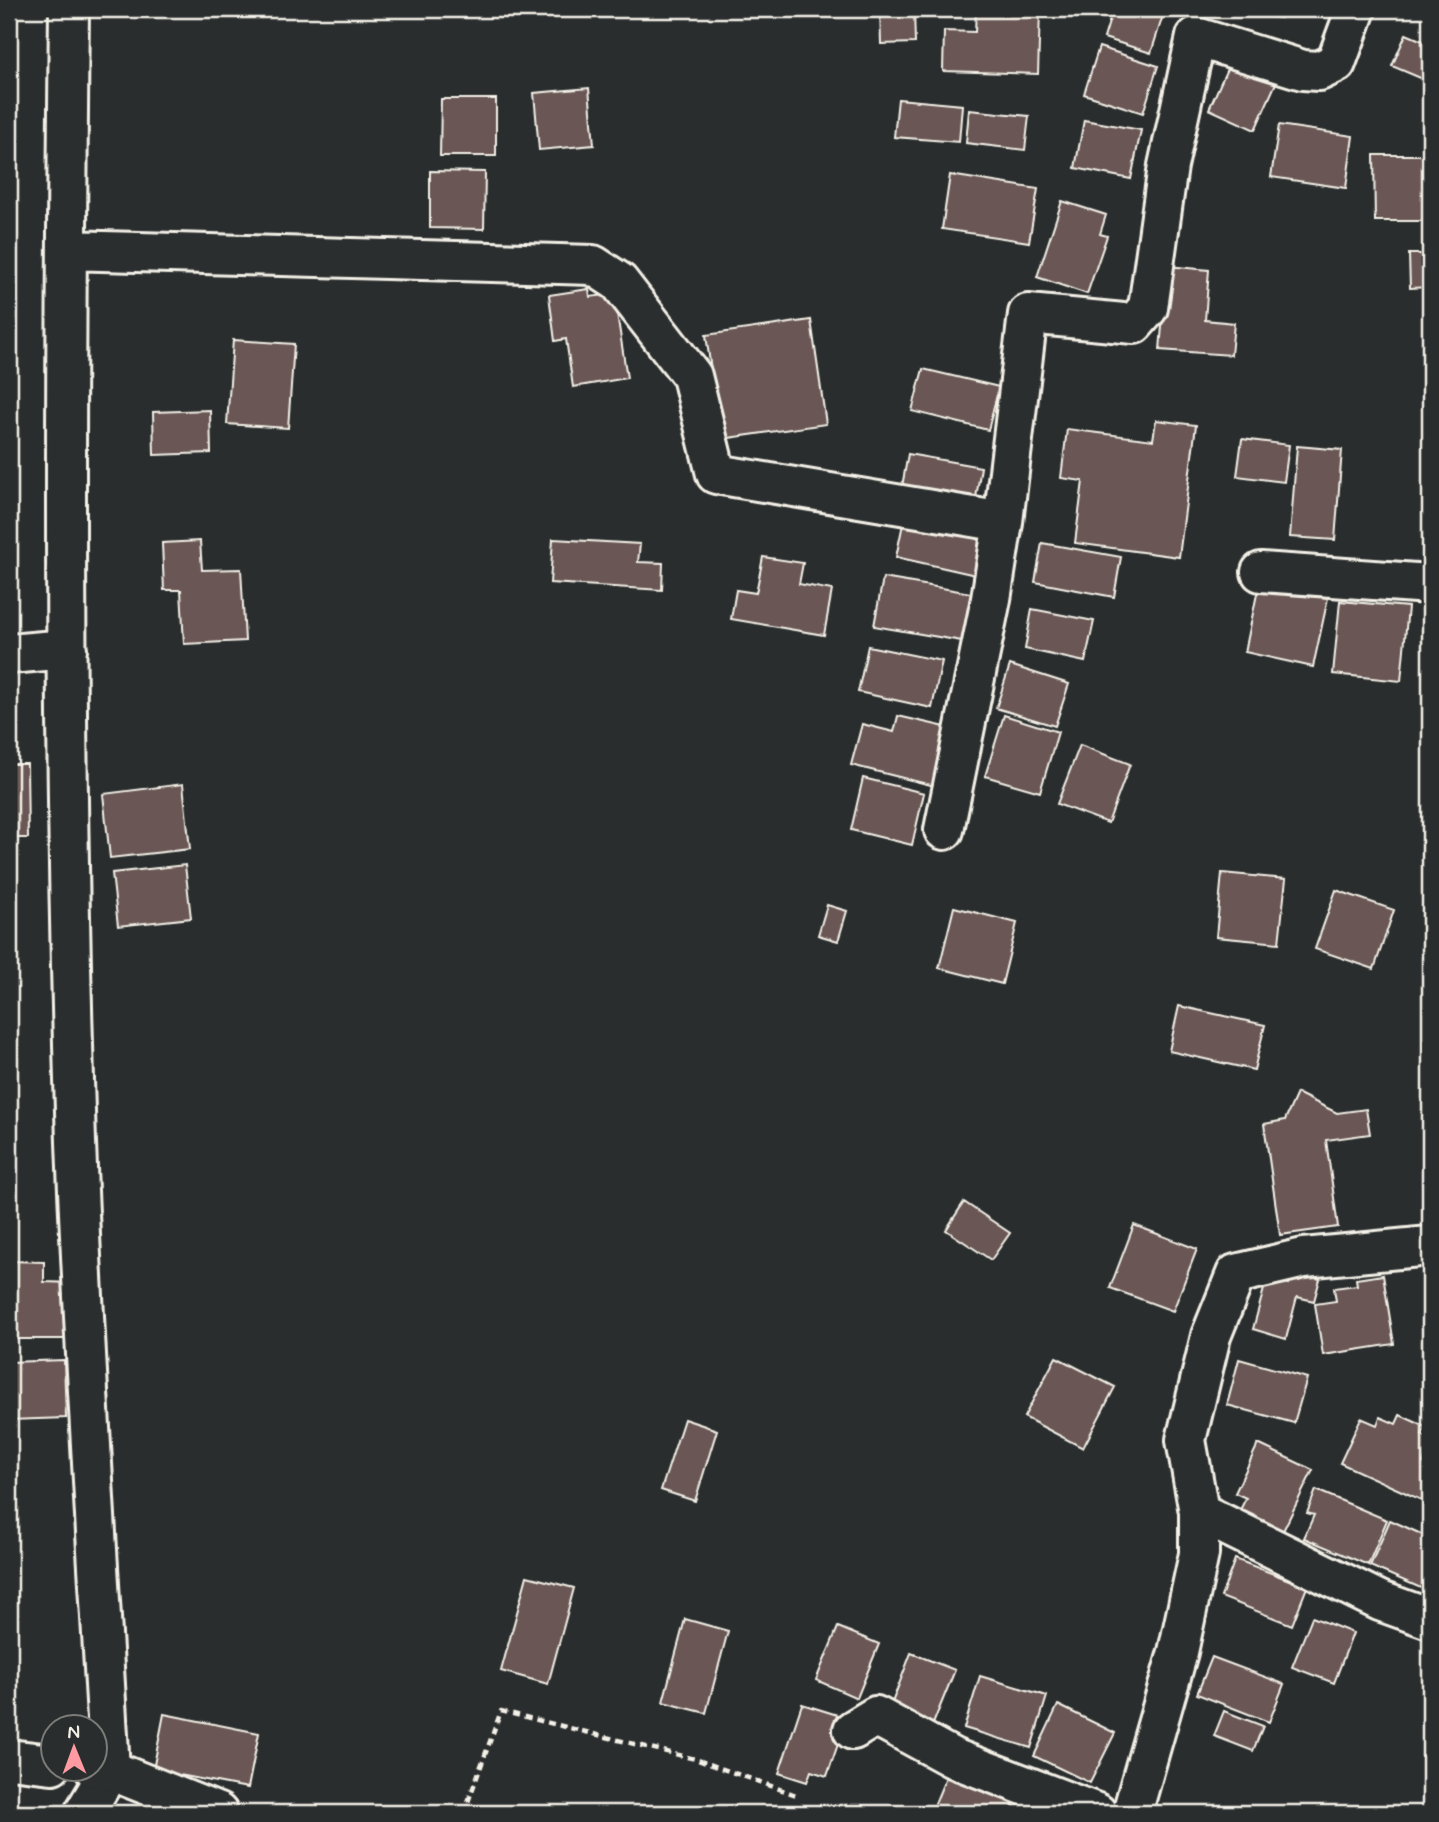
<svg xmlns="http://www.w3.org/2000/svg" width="1439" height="1822" viewBox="0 0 1439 1822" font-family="Mynerve,sans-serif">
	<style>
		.building { fill: #695754; stroke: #f4f1e8; stroke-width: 2 }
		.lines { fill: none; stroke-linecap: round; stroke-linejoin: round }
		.minor-casing { stroke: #f4f1e8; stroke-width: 44 }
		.tertiary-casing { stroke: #f4f1e8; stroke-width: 44 }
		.path { stroke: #f4f1e8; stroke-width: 4.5; stroke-dasharray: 7 5; stroke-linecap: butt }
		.minor { stroke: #2a2d2e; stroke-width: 38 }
		.tertiary { stroke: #2a2d2e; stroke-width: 38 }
	</style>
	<rect width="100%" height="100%" fill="#2a2d2e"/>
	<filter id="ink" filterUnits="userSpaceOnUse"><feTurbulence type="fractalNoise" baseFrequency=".0143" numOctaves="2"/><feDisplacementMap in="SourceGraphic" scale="14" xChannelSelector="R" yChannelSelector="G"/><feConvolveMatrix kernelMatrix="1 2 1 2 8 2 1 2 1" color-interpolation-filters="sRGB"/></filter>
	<g filter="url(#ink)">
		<!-- building -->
		<path class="building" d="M880,9H914L915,43L881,44Z
			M976,9H1040L1038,74L943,71L944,31L975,32Z
			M1113,9H1165L1151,53L1104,38Z
			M1225,9H1283L1281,18Z
			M1406,34L1430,44V82L1392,66Z
			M1099,47L1158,66L1143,113L1084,94Z
			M1230,62L1276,83L1255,130L1209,109Z
			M589,88L594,145L539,150L534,93Z
			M441,99H496V156H440Z
			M898,99L962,105L959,142L894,137Z
			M969,110L1029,116L1025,150L966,143Z
			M1084,120L1141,130L1131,179L1075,168Z
			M1279,125L1353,136L1346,188L1271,177Z
			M1374,155H1429L1430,221H1375Z
			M430,171L485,172L484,229L430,228Z
			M950,175L1038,189L1029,242L942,229Z
			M1062,201L1106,215L1100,234L1107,236L1087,294L1037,277Z
			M1409,254H1430V287L1410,288Z
			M1167,266L1209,270L1205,320L1234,323L1231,355L1160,350Z
			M589,289L590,297L614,294L627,378L573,387L566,339L555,341L549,295Z
			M811,320L826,424L721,439L706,335Z
			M233,340L294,344L288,428L227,424Z
			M923,369L999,387L988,430L912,411Z
			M210,410L211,453L154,455L153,412Z
			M1156,420L1196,425L1179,557L1075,543L1083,481L1061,478L1067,429L1153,440Z
			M1242,439L1289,445L1284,482L1237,476Z
			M1297,446L1342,450L1335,540L1290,537Z
			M908,454L981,467L975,504L901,492Z
			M904,519L988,537L980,576L896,557Z
			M553,539L640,544L638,562L663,563L662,590L550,583Z
			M200,541L202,570L241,569L245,641L184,644L181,590H164L162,543Z
			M1042,543L1121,557L1114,597L1035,582Z
			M763,557L803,563L799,584L832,590L824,635L731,619L736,590L756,593Z
			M883,578L971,593L962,641L874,626Z
			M1259,584L1328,598L1313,667L1245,652Z
			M1340,601L1408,607L1401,681L1333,674Z
			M1032,609L1094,621L1085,662L1025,649Z
			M868,646L942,661L932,708L858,692Z
			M1010,665L1069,684L1055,726L996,708Z
			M1004,715L1058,732L1040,792L985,776Z
			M898,716L954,729L939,787L851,765L862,724L894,732Z
			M1080,745L1130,764L1108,823L1057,804Z
			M9,764H27L28,838H9Z
			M863,778L924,793L912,845L851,830Z
			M183,784L190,849L110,858L103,794Z
			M185,865L191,918L118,926L112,873Z
			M1222,873L1286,879L1279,943L1216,937Z
			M1336,890L1394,910L1374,969L1315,949Z
			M827,905L847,911L838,941L818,935Z
			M954,907L1017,923L1002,984L939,968Z
			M1179,1006L1265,1025L1254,1070L1169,1051Z
			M1297,1093L1337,1113L1366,1109L1370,1134L1326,1140L1338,1227L1280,1235L1264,1124L1285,1120Z
			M964,1202L1010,1233L991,1260L946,1230Z
			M1134,1225L1197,1249L1173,1311L1110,1288Z
			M9,1261L44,1262V1282L73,1283L72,1339H9Z
			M1292,1271L1320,1279L1314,1301L1297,1297L1286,1339L1253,1329L1267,1278L1289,1284Z
			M1383,1275L1394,1344L1323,1355L1315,1304L1336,1301L1334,1288L1357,1285L1356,1279Z
			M1056,1357L1115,1387L1083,1448L1024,1417Z
			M1239,1359L1307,1378L1294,1423L1227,1405Z
			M64,1360L66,1418L9,1420V1362Z
			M1400,1415L1426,1427L1422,1435L1430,1439V1447L1423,1463L1430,1467V1504L1340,1463L1361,1418L1377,1425L1380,1417L1396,1424Z
			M684,1419L717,1430L695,1501L661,1490Z
			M1258,1444L1313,1470L1282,1533L1239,1512L1246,1498L1235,1493Z
			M1316,1490L1387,1520L1368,1565L1304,1538L1314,1515L1307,1513Z
			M1390,1520L1430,1538V1592L1370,1566Z
			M1235,1559L1307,1587L1292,1625L1221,1597Z
			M527,1576L574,1588L548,1684L501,1671Z
			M1312,1617L1353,1633L1334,1683L1292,1667Z
			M685,1619L728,1631L706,1713L663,1702Z
			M838,1627L879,1644L857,1698L816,1680Z
			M911,1653L955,1670L933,1724L890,1708Z
			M1212,1657L1284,1684L1269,1722L1197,1694Z
			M980,1676L1047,1696L1031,1748L964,1728Z
			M802,1704L847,1718L827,1776L811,1771L807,1782L779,1773Z
			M1058,1705L1115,1733L1090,1783L1034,1756Z
			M1224,1711L1263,1726L1253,1751L1214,1736Z
			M164,1714L259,1733L248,1788L153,1770Z
			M948,1772L1016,1798L1009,1813H931Z"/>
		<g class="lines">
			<!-- minor casing -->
			<g class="minor-casing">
				<path id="minor" d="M69,9C65,386 63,765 76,1142C84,1352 98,1561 110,1770L84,1813
					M67,250L593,265L619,282L692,376L716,474L1003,522
					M1261,572L1430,584
					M9,654L67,649
					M944,830L991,599L1003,522L1028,314L1134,324L1148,308L1168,166L1196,37L1303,70L1319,71L1336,63L1356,9
					M1199,1512L1380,1601L1430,1619
					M853,1730L876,1716L953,1758L1097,1813
					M1132,1813L1178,1652L1199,1554V1512L1186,1440L1211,1336L1236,1274L1304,1258L1430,1246"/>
			</g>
			<!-- tertiary casing -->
			<g class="tertiary-casing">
				<path id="tertiary" d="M9,1759L52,1764
					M94,1768L110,1770L218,1813"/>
			</g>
			<!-- path -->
			<path class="path" d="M464,1813L501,1711L695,1759L799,1796"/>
			<!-- minor -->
			<use href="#minor" class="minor"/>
			<!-- tertiary -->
			<use href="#tertiary" class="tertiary"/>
		</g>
	</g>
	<!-- margin -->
	<rect width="1439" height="1822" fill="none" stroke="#2a2d2e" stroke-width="35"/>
	<rect x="18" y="18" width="1404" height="1787" fill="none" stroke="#f4f1e8" stroke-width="2.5" filter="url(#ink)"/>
	<!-- north arrow -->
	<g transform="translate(74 1748) rotate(359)"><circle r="33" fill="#2a2d2e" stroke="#7b7b78" stroke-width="2"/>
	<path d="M0-5L12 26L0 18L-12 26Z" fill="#ff9aa2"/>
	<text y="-10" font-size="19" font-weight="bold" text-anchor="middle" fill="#f4f1e8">N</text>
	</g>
</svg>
